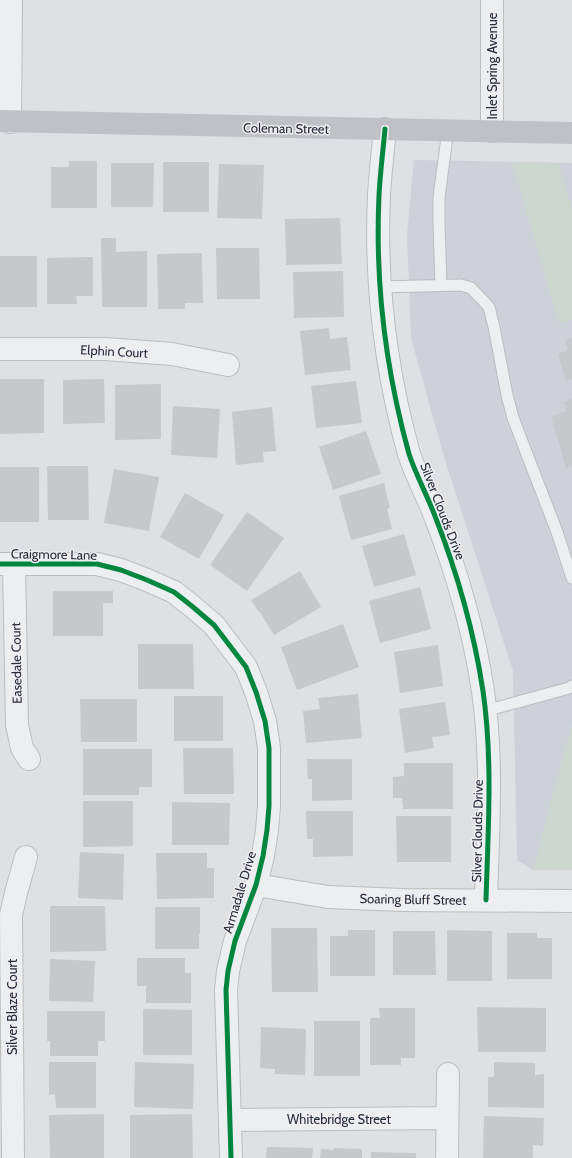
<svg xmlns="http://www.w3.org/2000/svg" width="572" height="1158" viewBox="0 0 572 1158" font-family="Cabin,sans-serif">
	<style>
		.built { fill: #ced1d7 }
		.green { fill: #ced7cf }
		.building { fill: #c6c8cb }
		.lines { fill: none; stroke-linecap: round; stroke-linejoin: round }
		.lane-casing { stroke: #bbbdc0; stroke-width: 13 }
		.street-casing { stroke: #bbbdc0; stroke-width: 24 }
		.lane { stroke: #edeef0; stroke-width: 11 }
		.street { stroke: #edeef0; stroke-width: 22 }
		.secondary { stroke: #bfc1c6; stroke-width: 22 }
		.cycleway-casing { stroke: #ebeef3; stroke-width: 8 }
		.cycleway { stroke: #00873e; stroke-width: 5 }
		.labels { text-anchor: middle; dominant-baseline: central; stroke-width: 3; stroke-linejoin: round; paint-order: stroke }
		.street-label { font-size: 13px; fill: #272c3a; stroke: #ebeef3 }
	</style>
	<rect width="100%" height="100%" fill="#dee0e3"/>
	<!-- built -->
	<path class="built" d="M414,160L572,163V870H533L517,860L513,671L444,457L411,338L407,235Z"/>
	<!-- green -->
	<path class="green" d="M512,162L558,163L572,210V319L559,323Z
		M572,723V870H533Z"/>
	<!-- building -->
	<path class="building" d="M69,161H97V208H51V167H69Z
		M163,162H209V212H163Z
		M111,163H154L153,207H111Z
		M219,164L264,165L262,219L217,218Z
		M340,218L342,264L286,265L285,219Z
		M101,238H116V252L147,251V307H102Z
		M216,248H259L260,299H217Z
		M202,253L203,303H185V309H158L157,254Z
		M0,256H37V307H0Z
		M93,257V296H76L77,304H47V258Z
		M343,271L344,317L294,318L293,272Z
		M329,328L330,339L347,337L351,370L305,375L300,331Z
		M572,338V379L566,381L558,354L568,350L565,340Z
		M0,379H44V433L0,434Z
		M104,379L105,423L63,424V380Z
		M356,381L362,423L316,428L311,386Z
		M161,384V439L115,440V385Z
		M572,399V466L566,468L551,416L567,411L563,402Z
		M173,406L220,409L217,458L171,455Z
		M272,407L276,451L263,452L264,462L236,465L232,412Z
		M366,431L381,474L333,490L319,447Z
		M47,466H88L89,520H48Z
		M0,467H39V522H0Z
		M114,469L159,477L149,531L104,523Z
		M384,483L390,508L387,509L392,529L351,540L339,496Z
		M185,493L224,515L199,559L160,537Z
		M247,512L284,538L247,591L210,565Z
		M404,534L416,575L374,587L362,546Z
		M300,571L321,607L274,635L260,612H259L251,600Z
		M420,587L431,629L380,643L369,601Z
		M53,591H113V603H103V636H53Z
		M343,624L359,667L297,690L281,647Z
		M138,644H193L194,689H138Z
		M438,645L443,686L400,693L394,652Z
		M358,694L362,738L306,743L303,711L320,709L318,698Z
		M174,696H223V741H174Z
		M80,699H137V742H81Z
		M445,702L450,735L432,737L434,748L405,753L399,709Z
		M183,748H233L234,794H184Z
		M83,749H152V787H139V795H83Z
		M307,759H352V800L312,801V779H308Z
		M404,763H453V809H403L402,798H393V777L404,776Z
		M83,801H133V846L83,847Z
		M172,802L230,803L229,845H172Z
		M306,811H353V856L313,857V839H307Z
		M396,816H451V862H397Z
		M80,852L124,854L123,900L78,898Z
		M156,853H207V868H214V898L157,899Z
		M50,906H105L106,951L50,952Z
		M155,907H200V934H199V949H155Z
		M271,928H317L318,992H272Z
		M348,930H375V976H330V936H348Z
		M447,930L492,931V981H447Z
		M393,931H435L436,975H393Z
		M507,933H537V938H552V979H507Z
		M137,958H185V973H191V1003H146V986H137Z
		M50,959L95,961L93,1002L49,1001Z
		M477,1007L546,1008V1052H478Z
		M379,1008H415V1058H401V1065H370V1018H380Z
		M143,1009L192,1010V1055H143Z
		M47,1011H105V1041H98V1056H50V1041H47Z
		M314,1021H360V1076H314Z
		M261,1027L306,1029L305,1075L275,1074V1069L260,1068Z
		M49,1062H96V1108H56L55,1094L49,1095Z
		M135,1062L194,1064L193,1109L134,1107Z
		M494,1062L535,1063V1075L544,1074V1108L488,1107V1077H494Z
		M104,1114V1158H50L49,1115Z
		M192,1114L193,1158H130V1115Z
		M484,1116L544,1118L543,1146L533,1145V1158H483Z
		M267,1147L313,1148L312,1158H266Z
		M334,1148L362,1149V1158H320L321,1149L334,1150Z
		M371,1152L416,1153V1158H371Z"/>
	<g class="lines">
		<!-- lane casing -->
		<g class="lane-casing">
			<path id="lane" d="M441,285L439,225V197L448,130
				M380,287L461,285L471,288L489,307L494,327L507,395L513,418L557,532L572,578
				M485,711L569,688L572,686"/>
		</g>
		<!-- street casing -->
		<g class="street-casing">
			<path id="street" d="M492,0V131
				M10,122L11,0
				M385,129C383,151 380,174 379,196C375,282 386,371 409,454C416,475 427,495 435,516C457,572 474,632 483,691C493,760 488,831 486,900
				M0,349H105L172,354L228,365
				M0,564H97L121,570L147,580L174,592L193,607L214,625L246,667L256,692L265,721L269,748V806L267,830L263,856L256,885L235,941L228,971L226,990L231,1158
				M14,564L17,725L22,748L29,759
				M256,885L328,897L402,900L572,901
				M230,1120L447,1118
				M13,1158L11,915L16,893L26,857
				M447,1158L448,1074"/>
		</g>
		<!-- lane -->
		<use href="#lane" class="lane"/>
		<!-- street -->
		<use href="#street" class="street"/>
		<!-- secondary -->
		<path class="secondary" d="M0,121L572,133"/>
		<!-- cycleway casing -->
		<g class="cycleway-casing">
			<path id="cycleway" d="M385,129C383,151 380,174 379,196C375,282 386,371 409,454C416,475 427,495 435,516C457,572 474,632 483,691C493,760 488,831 486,900
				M0,564H97L121,570L147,580L174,592L193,607L214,625L246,667L256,692L265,721L269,748V806L267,830L263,856L256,885L235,941L228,971L226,990L231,1158"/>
		</g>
		<!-- cycleway -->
		<use href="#cycleway" class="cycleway"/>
	</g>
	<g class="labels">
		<!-- street labels -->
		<g class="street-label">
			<text transform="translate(492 66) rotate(-90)">Inlet Spring Avenue</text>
			<text transform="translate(286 128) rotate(1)">Coleman Street</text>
			<text transform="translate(114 351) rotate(3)">Elphin Court</text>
			<text transform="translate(443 511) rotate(69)">Silver Clouds Drive</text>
			<text transform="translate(54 554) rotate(1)">Craigmore Lane</text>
			<text transform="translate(16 663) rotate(-91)">Easedale Court</text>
			<text transform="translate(477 831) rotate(-89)">Silver Clouds Drive</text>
			<text transform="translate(239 892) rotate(-73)">Armadale Drive</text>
			<text transform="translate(413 899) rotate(1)">Soaring Bluff Street</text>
			<text transform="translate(12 1007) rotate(-90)">Silver Blaze Court</text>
			<text x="339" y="1119">Whitebridge Street</text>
		</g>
	</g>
</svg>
